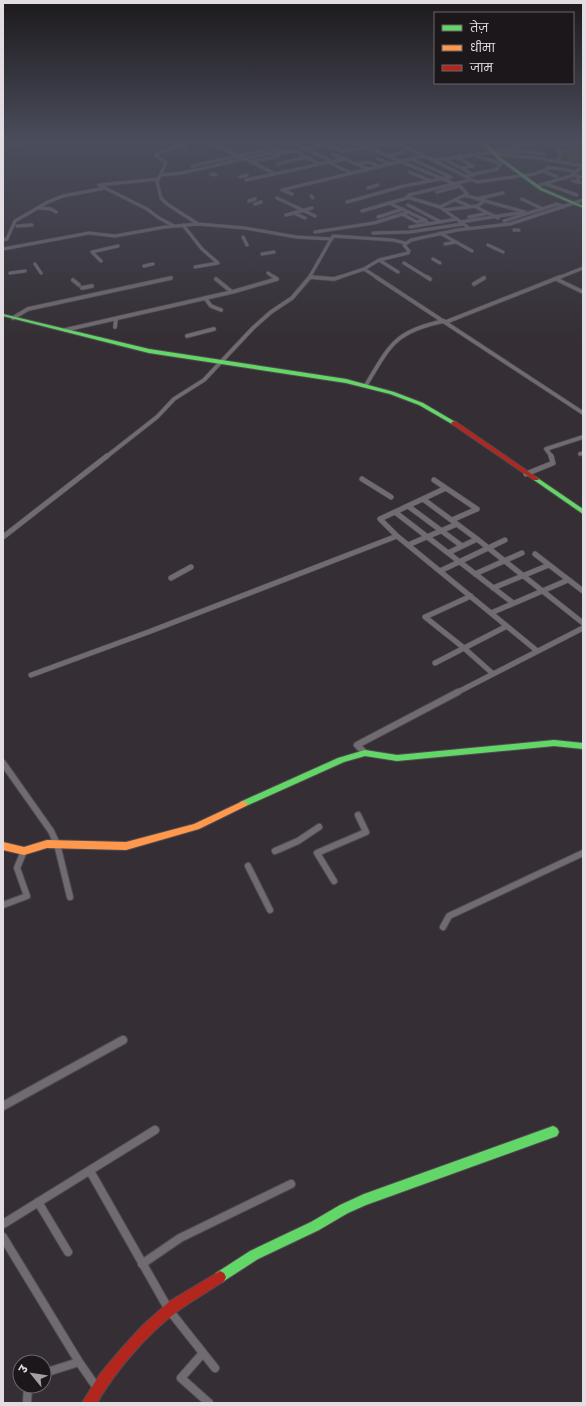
<svg xmlns="http://www.w3.org/2000/svg" width="586" height="1406" viewBox="0 0 586 1406" font-family="Poppins,'Noto Sans Devanagari',sans-serif">
	<style>
		.green { fill: #4b5135 }
		.lines { fill: none; stroke-linecap: round; stroke-linejoin: round }
		.street-far4-casing { stroke: #504b50; stroke-width: 4 }
		.street-far3-casing { stroke: #504b50; stroke-width: 5 }
		.street-far2-casing { stroke: #504b50; stroke-width: 6 }
		.street-far1-casing { stroke: #504b50; stroke-width: 8 }
		.street-casing { stroke: #504b50; stroke-width: 10 }
		.fast-casing { stroke: #504b50; stroke-width: 2 }
		.slow-casing { stroke: #504b50; stroke-width: 2 }
		.jam-casing { stroke: #504b50; stroke-width: 2 }
		.street-far4 { stroke: #706b70; stroke-width: 3 }
		.street-far3 { stroke: #706b70; stroke-width: 3.5 }
		.street-far2 { stroke: #706b70; stroke-width: 5 }
		.street-far1 { stroke: #706b70; stroke-width: 6 }
		.street { stroke: #706b70; stroke-width: 8 }
		.fast { fill: #63d668; fill-rule: evenodd }
		.slow { fill: #ff974d; fill-rule: evenodd }
		.jam { fill: #b3261e; fill-rule: evenodd }
	</style>
	<rect width="100%" height="100%" fill="#352f35"/>
	<!-- green -->
	<path class="green" d="M583,148L582,165L567,162L568,157L562,156L560,150Z"/>
	<g class="lines">
		<!-- street-far4 casing -->
		<g class="street-far4-casing">
			<path id="street-far4" d="M189,141L155,155L166,163L157,182L161,198L167,204L198,224L245,228L296,237L332,239
				M207,141L274,173
				M257,141L280,153L325,145
				M316,141L343,151L411,141
				M342,141L366,147L460,186L467,194L440,207L469,228
				M394,141L477,182L534,174L550,168
				M510,141L518,146
				M544,141L552,144L560,152L559,161
				M292,142L331,161
				M558,143L574,141
				M3,145L30,141
				M554,146L583,145
				M183,148L186,149
				M294,151L320,164
				M496,151L545,141
				M509,152L523,151L544,154
				M333,154L368,169
				M496,154L537,158L583,166
				M387,156L404,152
				M478,157L501,163
				M442,158L474,175
				M378,159L388,163
				M411,159L451,177
				M460,159L473,166L461,168
				M434,160L495,152
				M252,162L278,156
				M328,162L351,173
				M278,164L307,157
				M356,164L369,162L378,166
				M192,166L265,150
				M547,167L568,170L576,173
				M542,171L556,176
				M409,172L431,181
				M211,174L216,175
				M160,175L182,173L270,153L274,155L280,153
				M573,175L580,177L577,181
				M466,176L497,169L503,161
				M240,177L247,175
				M246,180L344,159
				M573,181L583,183
				M546,184L577,195
				M99,185L147,209L159,218L174,226
				M99,185L158,179
				M536,186L571,176L583,166
				M368,188L378,185
				M282,190L423,156
				M282,190L292,194
				M437,192L460,186
				M311,196L313,198
				M407,197L440,207
				M277,198L315,216
				M476,199L503,193
				M522,199L543,209
				M455,200L469,206
				M249,201L255,199
				M347,202L404,186L451,177
				M483,202L476,207L498,218
				M389,203L425,220L428,224
				M255,204L261,202
				M408,205L441,222
				M39,208L51,209L56,212
				M444,210L477,206
				M362,211L407,198L409,195L470,180
				M294,213L305,218
				M402,214L417,222L425,220
				M286,215L312,208
				M378,217L403,209
				M469,217L488,213
				M504,221L557,204L564,207
				M460,222L525,212L464,195
				M183,225L202,249L218,263
				M17,226L32,225
				M410,227L457,219
				M514,230H519
				M315,232L374,223L409,212
				M373,233L410,232L463,224
				M440,233L472,251
				M243,237L247,245
				M3,240L7,239L15,221L48,202L63,196L105,188
				M445,244L456,242
				M488,245L503,252
				M3,249L89,233L115,236L165,227L198,224
				M262,254L274,252
				M433,259L440,263
				M379,260L398,272
				M101,261L92,252L118,246
				M404,263L428,278
				M35,264L41,273
				M144,266L153,264
				M195,267L218,263
				M364,269L378,278
				M10,273L25,271
				M268,273L275,278
				M310,277L321,278
				M309,278L333,236L393,240L405,243
				M337,278L364,269L379,260L408,253L409,251L404,245L411,240L457,230L510,224L583,200
				M558,278L583,268"/>
		</g>
		<!-- street-far3 casing -->
		<g class="street-far3-casing">
			<path id="street-far3" d="M274,277L277,279
				M310,277L334,279L340,277
				M376,277L583,413
				M427,277L430,279
				M216,279L232,292
				M556,279L583,292
				M73,280L79,285
				M474,284L484,278
				M82,288L92,286
				M205,298L211,306L221,310
				M13,318L28,309L171,278
				M446,322L560,277
				M115,327L116,319
				M65,330L232,292L277,279
				M187,336L214,329
				M366,385C390,345 395,331 444,321
				M580,454L583,453
				M106,457L157,417L174,399L204,380L253,328L271,312L292,298L310,277
				M552,457L546,449L583,437"/>
		</g>
		<!-- street-far2 casing -->
		<g class="street-far2-casing">
			<path id="street-far2" d="M526,474L553,463L551,456
				M362,479L391,497
				M434,480L477,509
				M446,488L380,519L397,536L536,650
				M423,499L477,539L583,623
				M408,506L462,546
				M395,512L513,603
				M452,520L477,509
				M3,537L107,456
				M408,545L457,524
				M448,553L477,539
				M535,554L583,591
				M440,571L505,540
				M475,574L522,553
				M171,578L191,567
				M493,588L549,565
				M471,596L425,617L464,648L492,673
				M491,613L568,580
				M435,663L507,626
				M31,675L151,631L397,536
				M456,693L583,628"/>
		</g>
		<!-- street-far1 casing -->
		<g class="street-far1-casing">
			<path id="street-far1" d="M365,753L357,745L458,692
				M3,763L51,831L57,844L70,897
				M275,851L298,841L319,827
				M248,866L270,910
				M334,881L317,853L366,832L358,815
				M3,905L27,896L17,868L24,851
				M443,927L449,916L583,853"/>
		</g>
		<!-- street casing -->
		<g class="street-casing">
			<path id="street" d="M3,1106L123,1040
				M90,1171L169,1310L215,1368
				M38,1202L68,1252
				M3,1224L155,1130
				M3,1237L79,1362
				M142,1264L180,1238L291,1184
				M203,1353L181,1378L209,1403
				M44,1373L79,1362L97,1388
				M27,1403L28,1386"/>
		</g>
		<!-- fast casing -->
		<g class="fast-casing">
			<path id="fast" d="M475,141L487,144L501,158L542,188L583,206V208L540,190L499,160L485,146Z
				M3,314L149,349L346,379L394,392L423,403L457,423L452,424L419,405L390,394L346,383L149,353L3,316Z
				M536,477L583,509V514L534,480V478Z
				M554,740L583,743V749L554,746L397,761L365,756L344,762L246,806H240L239,804L240,802L338,758L365,750L397,755Z
				M553,1126L557,1128L559,1132L557,1136L366,1205L348,1213L319,1230L258,1259L224,1281L220,1283L216,1281L214,1277L216,1273L250,1251L311,1222L340,1205L364,1194Z"/>
		</g>
		<!-- slow casing -->
		<g class="slow-casing">
			<path id="slow" d="M243,801L246,802L247,804L246,806L199,829L126,850L47,848L24,855L3,850V842L24,847L47,840L126,842L194,824Z"/>
		</g>
		<!-- jam casing -->
		<g class="jam-casing">
			<path id="jam" d="M454,421L456,422L539,479L538,480H534L452,424L451,423Z
				M220,1271L224,1273L226,1277L224,1281C209,1291 193,1300 178,1311C147,1334 116,1370 97,1403H82L100,1374L121,1349L143,1325L170,1301Z"/>
		</g>
		<!-- street-far4 -->
		<use href="#street-far4" class="street-far4"/>
		<!-- street-far3 -->
		<use href="#street-far3" class="street-far3"/>
		<!-- street-far2 -->
		<use href="#street-far2" class="street-far2"/>
		<!-- street-far1 -->
		<use href="#street-far1" class="street-far1"/>
		<!-- street -->
		<use href="#street" class="street"/>
		<!-- fast -->
		<use href="#fast" class="fast"/>
		<!-- slow -->
		<use href="#slow" class="slow"/>
		<!-- jam -->
		<use href="#jam" class="jam"/>
	</g>
	<!-- sky -->
	<linearGradient id="sky" x2="0" y2="1"><stop stop-color="#1d1a1d"/><stop offset="0.42" stop-color="#4b4d5c"/><stop offset="1" stop-color="#4b4d5c" stop-opacity="0"/></linearGradient>
	<rect width="586" height="337" fill="url(#sky)"/>
	<!-- border -->
	<rect width="586" height="1406" fill="none" stroke="#e3dce3" stroke-width="8"/>
	<!-- legend -->
	<rect x="434" y="12" width="140" height="72" fill="#1b171b" stroke="#6b666b"/>
	<rect x="442" y="25" width="20" height="6" fill="#63d668" stroke="#6b666b"/>
	<text x="470" y="32" font-size="12" fill="#e3dce3">तेज़</text>
	<rect x="442" y="45" width="20" height="6" fill="#ff974d" stroke="#6b666b"/>
	<text x="470" y="52" font-size="12" fill="#e3dce3">धीमा</text>
	<rect x="442" y="65" width="20" height="6" fill="#b3261e" stroke="#6b666b"/>
	<text x="470" y="72" font-size="12" fill="#e3dce3">जाम</text>
	<!-- north arrow -->
	<g transform="translate(32 1374) rotate(300)"><circle r="19" fill="#1b171b" stroke="#6b666b"/>
	<path d="M0-3L7 15L0 10L-7 15Z" fill="#a69fa6"/>
	<text y="-6" font-size="11" font-weight="bold" text-anchor="middle" fill="#e3dce3">उ</text>
	</g>
</svg>
